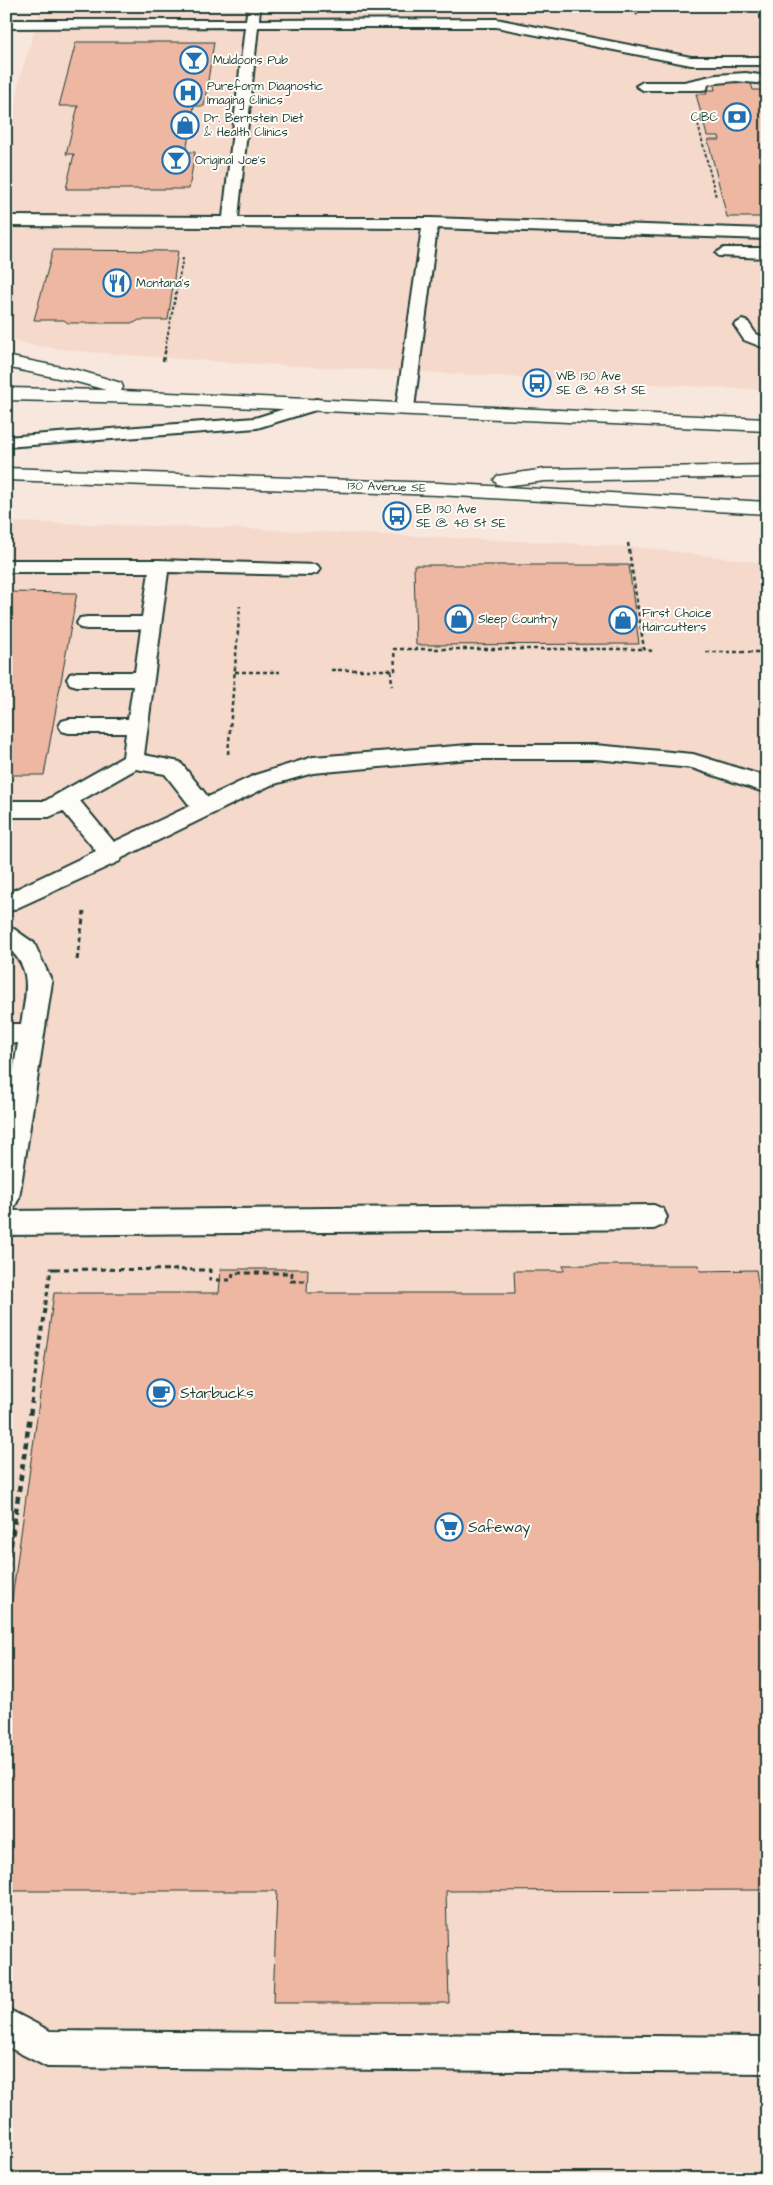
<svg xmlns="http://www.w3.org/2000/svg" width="773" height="2185" viewBox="0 0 773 2185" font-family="'Architects Daughter',sans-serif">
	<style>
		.built { fill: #f5d9cb }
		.building { fill: #edb7a1; stroke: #1f3d34 }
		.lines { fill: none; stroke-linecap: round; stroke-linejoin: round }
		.service-casing { stroke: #1f3d34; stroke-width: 4 }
		.secondary-casing { stroke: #1f3d34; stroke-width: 3 }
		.path-far3 { stroke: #1f3d34; stroke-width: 2; stroke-dasharray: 3 2; stroke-linecap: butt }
		.path-far2 { stroke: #1f3d34; stroke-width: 2.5; stroke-dasharray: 4 3; stroke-linecap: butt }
		.path-far1 { stroke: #1f3d34; stroke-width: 3; stroke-dasharray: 5 4; stroke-linecap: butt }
		.path { stroke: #1f3d34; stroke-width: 4.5; stroke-dasharray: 6 5; stroke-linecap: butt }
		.service { fill: #fdfcf7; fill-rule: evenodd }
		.secondary { fill: #fdfcf7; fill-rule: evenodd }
		.labels { text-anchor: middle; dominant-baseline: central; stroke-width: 4; stroke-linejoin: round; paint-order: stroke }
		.far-poi-label { font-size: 12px; fill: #1f3d34; stroke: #fdfcf7; text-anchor: start }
		.far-street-label { font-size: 12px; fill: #1f3d34; stroke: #fdfcf7 }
		.poi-label { font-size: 15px; fill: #1f3d34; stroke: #fdfcf7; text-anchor: start }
	</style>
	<rect width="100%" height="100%" fill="#f8e7dd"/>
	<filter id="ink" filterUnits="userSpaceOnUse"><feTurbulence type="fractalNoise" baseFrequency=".02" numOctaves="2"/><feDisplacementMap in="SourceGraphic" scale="10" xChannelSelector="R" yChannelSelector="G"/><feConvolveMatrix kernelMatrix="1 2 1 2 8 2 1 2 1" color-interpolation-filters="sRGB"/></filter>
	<g filter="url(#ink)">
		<!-- built -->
		<path class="built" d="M42,6H767V390L224,362L89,352L31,345L6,339V184L19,81Z
			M6,522L229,528L562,543L644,548L767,563V2179H6Z"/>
		<!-- building -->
		<path class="building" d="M76,42H214L204,106H194L186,152H195L189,189H66L74,154H66L78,106H59Z
			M713,80H750L753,90H767V217H727L708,140H720L719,136H707L696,94H707L706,90H715Z
			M53,250L178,251L168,320H139L134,323H68L64,320H34Z
			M414,565H629L639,644L416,645Z
			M6,592L77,593L44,775H6Z
			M563,1265H699L700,1271L756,1270L767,1338V1890L446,1891L449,2003H273L277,1891H6V1643L54,1293H219L221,1269H308L307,1293H515L514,1271H564Z"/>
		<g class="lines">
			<!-- service casing -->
			<g class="service-casing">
				<path id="service" d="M248,6H260L259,20L496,19L691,57H767V65H691L496,27H258L238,218H430L767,229V239L437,228L414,408L411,412H399L396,408L422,228L6,226V216L223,217L245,27L6,28V20H246Z
					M746,73L767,76V84L736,81L708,84L707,89L702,90H643L636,86L643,82H684L716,75Z
					M724,248H767V258L719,256L716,253Z
					M742,320L748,322L756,334L767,338V349L744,340L734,325Z
					M316,399L322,400L325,404L322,408L257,428L6,447V437L255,418Z
					M6,560H159L317,565L320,569L317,573L310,575L168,572L144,755L180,762L208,797L255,775L313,757L469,745H595L693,754L767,777V793L692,768L595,759H469L313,773L271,785L122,858L120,861L6,913V894L96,851L63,811L49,817H6V801H45L123,757L126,733H69L62,731L59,726L62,721L69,719H128L133,686H77L70,684L67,679L70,674L77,672H135L141,629H87L80,628L77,623L80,618L87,617H142L149,572H6ZM136,769L165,774L190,806L114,842L80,801Z
					M6,926L14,929L34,943L52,982L19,1198L15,1206L6,1209V1116L18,1043L6,1044V1024H21C26,994 34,967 6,947Z
					M654,1205L663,1209L667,1217L663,1225L654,1229L6,1235V1211Z
					M6,2008L50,2031L767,2037V2073L47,2067L6,2046Z"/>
			</g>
			<!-- secondary casing -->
			<g class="secondary-casing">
				<path id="secondary" d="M6,356L81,371L121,383L123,387L121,391L767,419V431L147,403L6,400V388L106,390L77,382L6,367Z
					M767,465V477L545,481L504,486L497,484L494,480L497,476L545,469Z
					M6,468L438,483L767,502V514L438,495L6,480Z"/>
			</g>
			<!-- path-far3 -->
			<path class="path-far3" d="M636,15L644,6
				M697,120L716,197
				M165,349L183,258"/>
			<!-- path-far2 -->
			<path class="path-far2" d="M163,361L166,348
				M628,543L644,649L652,651
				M706,652H767
				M331,670H395L394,649H644
				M391,670L392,686
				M235,672H280
				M228,754L240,606"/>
			<!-- path-far1 -->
			<path class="path-far1" d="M77,960L84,912
				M55,1269L210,1270V1280H232L233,1273H292L291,1281H308
				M31,1403L51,1269H55"/>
			<!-- path -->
			<path class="path" d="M6,1578L32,1402"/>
			<!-- service -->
			<use href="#service" class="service"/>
			<!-- secondary -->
			<use href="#secondary" class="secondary"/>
		</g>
	</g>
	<!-- icons -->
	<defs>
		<g id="bar-ring" transform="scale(1.4375)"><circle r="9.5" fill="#fdfcf7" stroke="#1f6fb2" stroke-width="1.5"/><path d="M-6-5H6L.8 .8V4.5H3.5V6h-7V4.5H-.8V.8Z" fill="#1f6fb2"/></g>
		<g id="hospital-ring" transform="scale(1.4375)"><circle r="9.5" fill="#fdfcf7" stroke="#1f6fb2" stroke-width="1.5"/><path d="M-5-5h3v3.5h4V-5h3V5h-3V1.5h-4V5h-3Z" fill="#1f6fb2"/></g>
		<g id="bank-ring" transform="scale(1.4375)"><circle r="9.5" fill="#fdfcf7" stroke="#1f6fb2" stroke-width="1.5"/><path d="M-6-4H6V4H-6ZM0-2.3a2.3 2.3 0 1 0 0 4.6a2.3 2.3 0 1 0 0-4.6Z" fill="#1f6fb2"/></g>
		<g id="shop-ring" transform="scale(1.4375)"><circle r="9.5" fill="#fdfcf7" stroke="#1f6fb2" stroke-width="1.5"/><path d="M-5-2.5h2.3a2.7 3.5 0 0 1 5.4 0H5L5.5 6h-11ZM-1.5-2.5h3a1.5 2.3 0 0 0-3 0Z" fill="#1f6fb2"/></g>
		<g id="restaurant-ring" transform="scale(1.4375)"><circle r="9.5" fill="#fdfcf7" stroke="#1f6fb2" stroke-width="1.5"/><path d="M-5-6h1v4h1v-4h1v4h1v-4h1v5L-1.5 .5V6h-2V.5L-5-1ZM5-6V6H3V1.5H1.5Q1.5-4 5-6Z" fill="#1f6fb2"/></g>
		<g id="bus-ring" transform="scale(1.4375)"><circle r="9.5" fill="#fdfcf7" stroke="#1f6fb2" stroke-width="1.5"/><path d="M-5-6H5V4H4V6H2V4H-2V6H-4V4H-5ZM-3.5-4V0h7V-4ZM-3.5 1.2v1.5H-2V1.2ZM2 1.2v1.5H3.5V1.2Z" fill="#1f6fb2"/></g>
		<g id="cafe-ring" transform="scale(1.4375)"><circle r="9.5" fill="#fdfcf7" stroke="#1f6fb2" stroke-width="1.5"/><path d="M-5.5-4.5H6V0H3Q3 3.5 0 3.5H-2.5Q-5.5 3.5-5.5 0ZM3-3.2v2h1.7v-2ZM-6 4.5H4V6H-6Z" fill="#1f6fb2"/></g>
		<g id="supermarket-ring" transform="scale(1.4375)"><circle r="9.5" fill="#fdfcf7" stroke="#1f6fb2" stroke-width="1.5"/><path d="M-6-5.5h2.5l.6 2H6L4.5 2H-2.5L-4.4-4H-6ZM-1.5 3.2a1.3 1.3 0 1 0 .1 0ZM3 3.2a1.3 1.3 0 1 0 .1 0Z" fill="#1f6fb2"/></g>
	</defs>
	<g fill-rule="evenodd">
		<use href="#bar-ring" x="194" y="60"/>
		<use href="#hospital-ring" x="188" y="93"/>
		<use href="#bank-ring" x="737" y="117"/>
		<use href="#shop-ring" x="185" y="125"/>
		<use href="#bar-ring" x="176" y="160"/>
		<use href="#restaurant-ring" x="117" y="283"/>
		<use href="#bus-ring" x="537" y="383"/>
		<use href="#bus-ring" x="397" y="516"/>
		<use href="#shop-ring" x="459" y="619"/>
		<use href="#shop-ring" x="623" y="620"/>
		<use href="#cafe-ring" x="161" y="1393"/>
		<use href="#supermarket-ring" x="449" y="1527"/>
	</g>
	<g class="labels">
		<!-- far-poi labels -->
		<g class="far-poi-label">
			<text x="213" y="60">Muldoons Pub</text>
			<text x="207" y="86">Pureform Diagnostic<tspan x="207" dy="14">Imaging Clinics</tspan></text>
			<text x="718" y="117" text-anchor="end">CIBC</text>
			<text x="204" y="118">Dr. Bernstein Diet<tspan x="204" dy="14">&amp; Health Clinics</tspan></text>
			<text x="195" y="160">Original Joe's</text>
			<text x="136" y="283">Montana's</text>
			<text x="556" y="376">WB 130 Ave<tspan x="556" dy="14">SE @ 48 St SE</tspan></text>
			<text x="416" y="509">EB 130 Ave<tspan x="416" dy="14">SE @ 48 St SE</tspan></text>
			<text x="642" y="613">First Choice<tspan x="642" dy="14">Haircutters</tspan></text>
			<text x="478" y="619">Sleep Country</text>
		</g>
		<!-- far-street labels -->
		<g class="far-street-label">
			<text transform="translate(387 487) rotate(2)">130 Avenue SE</text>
		</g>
		<!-- poi labels -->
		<g class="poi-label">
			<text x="180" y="1393">Starbucks</text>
			<text x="468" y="1527">Safeway</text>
		</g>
	</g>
	<!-- margin -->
	<rect width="773" height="2185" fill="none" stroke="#fdfcf7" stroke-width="25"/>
	<rect x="12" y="12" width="748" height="2160" fill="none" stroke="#1f3d34" stroke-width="2" filter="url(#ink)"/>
</svg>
